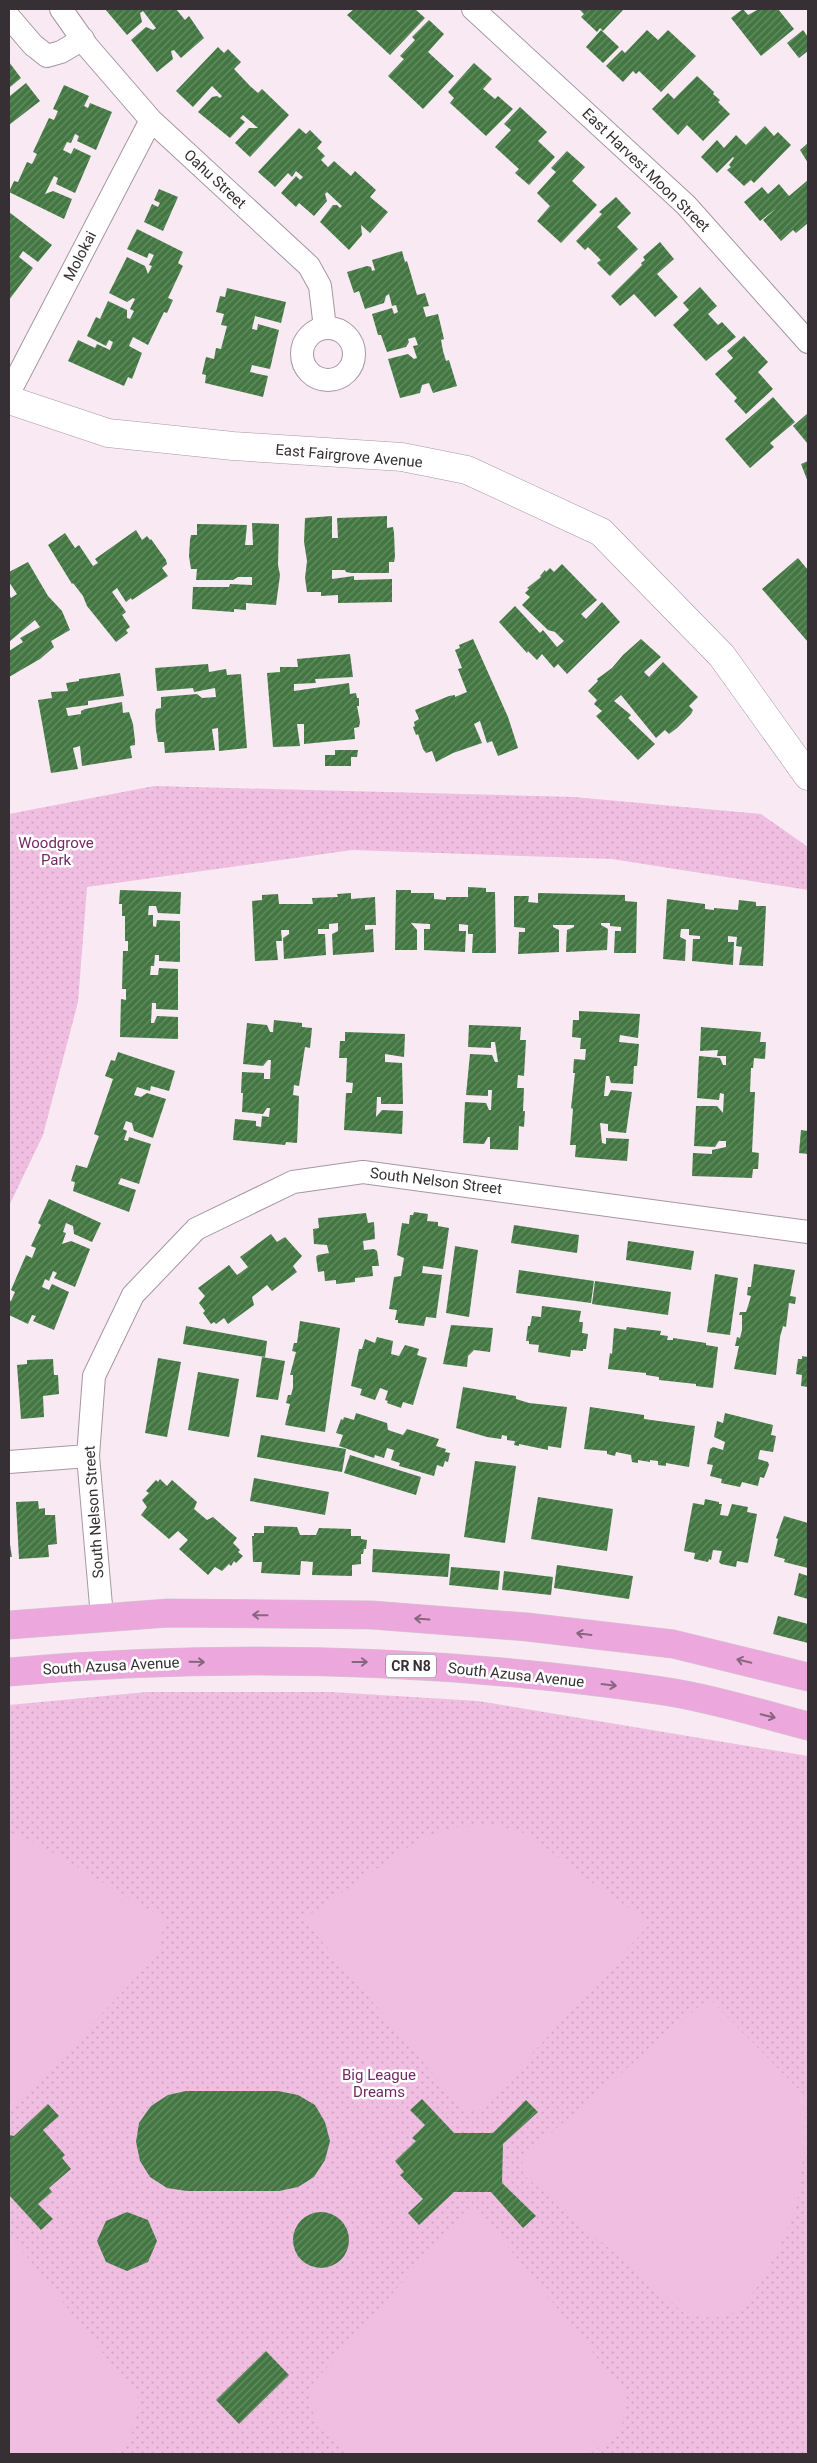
<svg xmlns="http://www.w3.org/2000/svg" width="817" height="2463" viewBox="0 0 817 2463" font-family="Roboto,sans-serif">
	<style>
		.grass { fill: url(#grass-dots) }
		.pitch { fill: #efbee1 }
		.building { fill: url(#building-hatch) }
		.lines { fill: none; stroke-linecap: round; stroke-linejoin: round }
		.minor-casing { stroke: #a597a1; stroke-width: 24 }
		.tertiary-casing { stroke: #a597a1; stroke-width: 29 }
		.primary-casing { stroke: #cfcdce; stroke-width: 29 }
		.minor { stroke: #fff; stroke-width: 22 }
		.tertiary { stroke: #fff; stroke-width: 28 }
		.primary { stroke: #eca8dd; stroke-width: 28 }
		.oneway { stroke: #886680 }
		.labels { text-anchor: middle; dominant-baseline: central; stroke-width: 5; stroke-linejoin: round; paint-order: stroke }
		.shield { fill: #fff; stroke: #726e71; stroke-width: 1 }
		.shield-label { font-size: 14px; font-weight: bold; fill: #363034 }
		.street-label { font-size: 15px; fill: #363034; stroke: #fff }
		.park-label { font-size: 15px; fill: #742864; stroke: #fff }
	</style>
	<defs>
		<pattern id="grass-dots" width="8" height="8" patternUnits="userSpaceOnUse" patternTransform="scale(1.25)"><rect width="8" height="8" fill="#efbee1"/><path d="M2 2h.1M6 6h.1" fill="none" stroke="#cea4c2" stroke-width="1.8" stroke-linecap="round"/></pattern>
		<pattern id="building-hatch" width="6" height="6" patternUnits="userSpaceOnUse" patternTransform="scale(1.25)"><rect width="6" height="6" fill="#427742"/><path d="M-1 1l2-2M0 6l6-6M5 7l2-2" fill="none" stroke="#698d68"/></pattern>
	</defs>
	<rect width="100%" height="100%" fill="#f8e9f3"/>
	<!-- grass -->
	<path class="grass" d="M154,786L574,797L761,814L808,847V890L612,859L352,850L87,887L78,1002L43,1135L9,1206V814Z
		M147,1692H331L478,1701L808,1756V2454H9V1705Z"/>
	<!-- pitch -->
	<path class="pitch" d="M499,1826L528,1834L584,1877L651,1923L481,2110L464,2111L303,1919L423,1837L458,1827Z
		M9,1832L38,1844L165,1919L158,1954L9,2113Z
		M709,1998L807,2098C804,2130 804,2165 798,2197C793,2225 757,2302 731,2314C719,2320 699,2317 686,2315L523,2174L522,2158Z
		M466,2210L479,2211L627,2395L621,2432L589,2454H353L315,2425L309,2388Z
		M9,2234L140,2400L130,2441L111,2454H9Z"/>
	<!-- building -->
	<path class="building" d="M105,9H176L185,20L189,16L204,38L181,58L174,50L171,51L173,59L157,72L131,40L146,27L153,30L156,28L143,11L140,13L142,22L127,35Z
		M354,9H415L425,18L390,55L347,15Z
		M579,9H624L603,31L600,28L597,32L581,17L584,14Z
		M743,9L748,15L759,9H778L794,29L761,56L731,18Z
		M429,20L444,34L428,52L454,76L423,109L388,76L404,59L400,56L415,40L412,37Z
		M601,30L619,47L603,63L586,47Z
		M647,30L658,40L668,30L696,56L661,92L639,71L636,74L633,71L623,82L606,66L622,50L625,53Z
		M803,30L808,37V51L799,58L787,43Z
		M218,47L224,53L228,49L241,62L234,69L250,86L258,93L262,89L289,115L250,157L235,143L249,128H258L243,115L240,118L245,122L230,138L198,112L212,97L217,96L220,98L222,96L212,86L193,107L176,91Z
		M9,62L21,78L9,88Z
		M474,63L492,79L483,89L495,99L498,96L513,109L486,136L450,103L454,98L448,92Z
		M697,76L714,92L713,94L720,100L718,102L730,114L703,141L687,125L678,135L652,109L668,93L674,99Z
		M26,83L40,101L9,125L10,96Z
		M64,85L89,96L84,106L88,108L90,103L112,112L96,150L77,141L79,136L75,134L71,143L67,142L63,150L71,154L74,148L91,156L75,193L56,184L58,178L54,176L45,194L53,191L72,199L64,219L9,192L14,181L18,182L27,162L32,164L37,154L33,152L49,118L54,120L58,111L53,109Z
		M520,107L547,132L538,141L555,157L529,185L515,173L519,169L495,147L511,130L504,124Z
		M765,126L774,136L778,132L791,145L754,183L751,180L744,186L727,170L731,167L729,165L734,158L733,157L717,173L701,157L717,140L724,148L736,135L746,145Z
		M299,128L306,134L310,130L322,142L317,148L325,156L321,160L328,167L334,161L351,176L355,171L376,190L370,197L388,212L370,233L361,225L362,235L349,250L320,222L333,205H337L340,208L342,206L327,192L325,194L327,201L314,216L299,203L296,207L281,193L296,176L300,180L303,177L296,171L292,177L288,173L275,187L258,172Z
		M808,143V163L800,150Z
		M567,151L585,167L572,181L597,205L561,243L537,221L550,206L537,193L556,172L551,168Z
		M808,180V223L796,233L793,230L781,241L763,220L777,208L760,221L744,202L762,187L768,194L779,184L789,196Z
		M159,189L178,197L163,231L144,222L152,204L158,207L160,203L154,200Z
		M616,197L631,213L617,227L638,249L610,276L597,263L601,260L588,247L585,250L576,241L602,214L599,212Z
		M9,212L52,245L38,262L23,251L19,257L33,268L9,300Z
		M137,229L183,252L178,263L183,266L168,298L173,300L167,313L164,312L148,345L133,337L129,346L142,353L132,379L128,377L124,386L68,361L78,340L95,348L97,344L110,350L113,342L109,340L106,346L87,336L96,317L100,319L108,301L127,310V318L130,319L134,311L130,309L135,299L133,298L127,302L109,293L127,257L145,266L148,274L152,266L149,265L154,255L149,253L147,258L127,249Z
		M660,242L674,259L657,274L678,297L655,317L634,294L620,306L611,296L642,265L641,263L645,260L643,257Z
		M402,251L405,262L407,261L417,295L425,293L429,306L423,307L426,317L438,314L444,339L441,340L443,351L446,361L449,360L457,386L433,393L429,383L422,385L420,393L400,398L388,359L408,354L414,359L417,358L413,346L418,345L415,337L408,339L409,342L406,347L387,352L381,335H378L372,314L392,308L394,314L398,312L396,305L392,306L389,294L386,296L384,303L365,309L359,291L354,293L347,272L367,266L371,267L372,271L375,270L372,260Z
		M700,287L717,306L708,314L718,325L722,322L736,337L706,361L673,325L689,310L683,303Z
		M227,288L286,302L281,323L255,316L252,329L257,330L258,324L279,330L270,369L252,365L250,372L268,376L263,397L205,383L206,375L202,374L206,357L214,359L216,348L221,349L227,326L221,325L224,314L216,312L220,296L225,297Z
		M744,336L768,362L758,372L773,389L746,414L734,401L737,398L715,374L733,358L727,351Z
		M773,397L795,422L770,443L774,447L750,468L725,439Z
		M808,413V444L793,426Z
		M808,461V482L801,464Z
		M332,516V538H338L337,518L387,516V528L393,527L394,533L395,557L394,562H389V573H351L346,572L345,570H332V579L354,576V580L392,579V602L338,603V595L321,596V592H307L305,578L307,561L304,542L305,518Z
		M252,523L279,524L278,565L280,575L276,605L246,603V610L234,609V612L192,609L193,587H229L230,584L252,585V577H238L233,580H196L197,569H191L189,556L190,540L191,535H197V524L247,525L245,545H253Z
		M136,530L142,540L147,536L150,540L151,539L166,560L167,564L162,568L168,576L132,600L131,598L126,602L117,588L112,592L126,612L122,615L130,627L126,630L128,633L116,642L87,606L83,596L73,583L72,584L48,545L65,533L75,548L79,545L93,566L98,563L95,559Z
		M798,558L808,570V642L762,589Z
		M28,562L48,596L62,611L70,630L51,641L54,647L40,659L9,677V651L23,642L20,638L40,627L35,620L9,642V594L11,598L17,594L9,582V572Z
		M562,564L597,600L581,614L586,619L602,602L620,622L567,674L558,664L554,668L542,654L537,660L528,651L527,653L499,622L515,606L540,633L543,630L557,647L564,641L555,632L548,630L522,605L530,597L525,593L529,589L527,588L541,577L540,576L545,570L546,572L550,568L554,572Z
		M473,639L508,717L518,748L498,756L492,741L487,743L480,721L474,724L482,743L453,753L436,762L432,751L426,753L423,749L418,734L416,735L413,727L415,726L414,722L419,719L415,710L449,696L455,695V697L467,692L458,669L462,668L455,650L460,648L459,645Z
		M641,639L661,657L644,672L649,677L663,662L698,697L689,706L693,710L691,714L677,728L669,734L665,730L656,738L621,695L614,701L631,715L628,718L655,744L638,760L596,716L602,711L594,704L597,700L588,691L598,681L597,679L612,668L623,655Z
		M350,654L353,677L315,679L316,683L294,684V691L349,683L350,694L356,693L357,698H359V706H357L360,722L359,727L354,728L355,739L304,744V724H297L300,746L273,747L267,673L280,672V667H298L297,659Z
		M208,664L209,672L226,669L227,675L241,674L247,748L219,751L218,728L212,729L215,750L165,753L164,742H158L156,730L155,714L156,709L161,708V697L197,694L202,698L216,697L215,688L194,692L193,688L157,691L155,668Z
		M120,673L124,696L88,701V705L66,708L68,716L81,714V711L85,709L122,702L123,713L129,712L133,724L135,741V745L130,746L132,758L82,766L80,746L73,748L78,769L51,773L38,700L52,698L51,692L68,691L66,683L79,681V679Z
		M335,750H358L357,757H351V766H325V755H335Z
		M468,887L486,888V892H495L496,953H472L473,934H468V925L459,924V931H466L465,952L424,950V929H430V924L411,923L417,930V950H395L396,890H411V893H434V899L446,900V897H468Z
		M120,890L181,892L180,914L158,913L156,906H149L148,915H153V926L156,927L157,920L180,921V962L159,961V955H155L154,966H151L150,975H158L159,968L178,969V1010L156,1009V1003H152L151,1023H154L157,1016L178,1017V1039L120,1037L121,999L126,1000V989H122L123,951H128V941H125V916H122V904H119Z
		M351,893V899L375,897L376,925H365V930L373,929L374,952L333,955L332,934L338,931V923L329,924V929H318V934H325L326,955L284,959L283,938L289,934V930H281L282,941H276L278,960L255,961L252,901L262,900V895L278,894L279,904H313L312,898L338,897L337,894Z
		M538,893L625,895V901L637,902L636,953H614L615,931H621V927L610,926V923H601V925L608,929L607,950L566,952L567,930L574,927V925H553V927L559,930V952L518,954L519,932H525V928L514,927V896H529L528,902L538,903Z
		M667,899L705,904V909L714,910V908L738,910L739,900L756,902V906H766L763,966L739,965L742,947L736,946L737,937L728,936V942H734L733,965L692,961L693,939H700V936L689,935V929H681L680,937L686,940L685,961L663,959Z
		M579,1011L640,1014L638,1038L620,1035L619,1042L639,1044L637,1066H634L633,1084L611,1083L609,1076H606L604,1096H608L611,1090L632,1092L626,1133L608,1131V1124L600,1123L602,1143L606,1144V1138L629,1139L627,1161L575,1157L576,1145H570L573,1109L571,1108L575,1073H573L574,1059L585,1060L586,1049H580L581,1038L572,1037L573,1020H579Z
		M274,1020L302,1023V1027L312,1028L310,1048L305,1047L299,1086L294,1085L293,1095L299,1096L297,1143L286,1142L285,1145L233,1140L235,1119L256,1121V1126L261,1127L262,1116L269,1117L270,1108H267L263,1114L242,1112L243,1093H241L242,1072L264,1073V1079H270L271,1060H268L263,1066L243,1064L247,1023L267,1025L270,1032H273Z
		M469,1025L521,1027L520,1040H526L524,1076L518,1075L517,1088H524L523,1111H525L524,1127L519,1126L518,1150L490,1149V1137H488L484,1144L463,1143L465,1102L486,1103L489,1110H491L492,1090H488V1096L466,1095L470,1054L492,1055L495,1062H498L495,1042H491V1048L468,1047Z
		M701,1027L761,1032L760,1042H766L765,1059L754,1058L753,1068H751L750,1092H755L752,1152L759,1153L758,1169H753L752,1178L692,1176L693,1153L712,1154V1150L726,1147V1141H719L715,1147L694,1146L696,1106H717L723,1113L724,1094L720,1093L719,1100L697,1098L699,1056L720,1058L723,1065H726V1056H717L718,1050L700,1051Z
		M345,1032L405,1034L404,1057L385,1054V1062L402,1063L403,1104H381V1097H377L376,1117L382,1110L403,1111L402,1134L344,1130L346,1093H352L353,1083L346,1082L347,1058H339L340,1041H345Z
		M118,1052L175,1071L169,1091L151,1086L150,1091L137,1087L134,1095L141,1097L147,1093L166,1099L153,1138L134,1131L132,1123L126,1121L123,1129L127,1131L124,1140L128,1141L129,1137L151,1144L139,1184L121,1178L118,1184L136,1190L129,1212L73,1191L75,1182L71,1181L76,1165L87,1168L95,1146L99,1136L94,1134L113,1079L105,1076L111,1060L115,1061Z
		M801,1130L808,1131V1154L799,1153Z
		M49,1199L101,1223L92,1242L74,1234L73,1226L66,1223L63,1232L66,1233L62,1244L71,1241L90,1249L75,1287L54,1278L57,1273L53,1271L49,1281L45,1279L42,1287L49,1290L52,1284L69,1292L54,1330L33,1321L36,1316L32,1315L28,1324L9,1315V1300L11,1301L15,1292L11,1290L26,1255L32,1258L36,1248L31,1246L41,1225L38,1223Z
		M414,1212L428,1214L427,1221L438,1222V1226L449,1228L443,1269L423,1266L422,1273L442,1275L436,1318L426,1317L424,1326L398,1323V1320H395L397,1310L389,1309L394,1277L401,1276L404,1258L397,1255L402,1223L409,1224L410,1215H413Z
		M366,1213L368,1223L374,1222L375,1239L363,1241L364,1250L374,1249L377,1251L379,1266H372L373,1276L355,1278V1282L336,1284V1280L325,1281L324,1271L318,1272L316,1257L318,1255L329,1253L327,1245L314,1244L313,1229L319,1228L318,1218Z
		M514,1225L579,1235L577,1253L511,1243Z
		M271,1234L277,1242L285,1237L302,1256L293,1266L297,1272L272,1291L267,1285L252,1297L254,1305L228,1324L224,1318L216,1324L214,1322L211,1324L203,1313L205,1311L199,1303L205,1296L198,1288L229,1265L237,1275L240,1273L248,1267L240,1257Z
		M628,1241L694,1251L691,1270L626,1260Z
		M455,1246L478,1250L469,1317L446,1313Z
		M754,1264L795,1270L790,1296L796,1297L795,1304L789,1303L786,1327L783,1326L780,1337L776,1375L734,1369L739,1346H735L737,1337L740,1338L742,1330V1315H739L740,1312H746L749,1303L751,1296L747,1295L748,1287H751Z
		M519,1270L594,1281L591,1303L516,1293Z
		M715,1274L738,1278L730,1335L707,1332Z
		M595,1281L671,1292L668,1315L592,1304Z
		M542,1306L581,1311L579,1322H583L582,1333L588,1334L586,1349H583V1351L571,1350L570,1357L538,1352L539,1345L529,1344V1341H526L528,1326H530L532,1316L541,1317Z
		M300,1321L340,1328L325,1432L285,1425L290,1404L286,1403L288,1395H291L293,1388V1375H290L296,1352L292,1351L294,1343H297Z
		M451,1325L493,1328L490,1352L474,1350L468,1356L467,1367L443,1364Z
		M186,1326L267,1341L265,1357L183,1344Z
		M627,1327L661,1331L660,1335L668,1336L667,1340H673V1338L706,1343V1345L718,1347L713,1388L696,1386V1384L659,1380V1377L646,1375V1373L608,1369L610,1353L612,1354L614,1328L626,1330Z
		M377,1337L393,1341L391,1354L399,1356L405,1345L419,1349L417,1355L427,1358L413,1405L403,1402L401,1408L387,1403L388,1401L385,1400L388,1391L380,1388L375,1400L360,1395L362,1389L351,1386L359,1349H362L365,1339L375,1343Z
		M802,1356L808,1357V1387L801,1386L802,1375L796,1374L798,1359H802Z
		M262,1357L285,1361L278,1400L256,1397Z
		M158,1358L181,1362L167,1437L145,1433Z
		M53,1359L54,1375H58L59,1394L43,1396L44,1417L21,1419L17,1365L27,1364V1360Z
		M198,1372L239,1379L229,1437L188,1430Z
		M463,1387L516,1396V1399L529,1403L567,1407L561,1448L548,1446V1450L519,1444V1446L514,1445L515,1441L507,1440V1436L502,1435L501,1439L487,1437L456,1428Z
		M590,1407L644,1415V1419L695,1426L689,1467L666,1463V1466L658,1465V1461L650,1460V1462L638,1460V1463L632,1462L631,1455L616,1452L615,1456L607,1454V1451L584,1449Z
		M356,1413L387,1423L388,1430L403,1435L407,1429L439,1439L436,1446L446,1449L445,1452L450,1453L448,1462L445,1461L443,1467L437,1465L434,1476L399,1466L400,1463L391,1460L394,1450L387,1448L384,1458L375,1455L374,1458L339,1446L343,1435L336,1433L341,1419L343,1420L344,1417L354,1420Z
		M725,1413L773,1425L771,1435L776,1436L773,1452L760,1450L758,1459L768,1462L769,1465L764,1478L760,1477L758,1486L742,1482L740,1487L721,1483L722,1479L710,1476L713,1465L707,1464L710,1449L713,1447L723,1450L725,1442L714,1437L717,1421L723,1423Z
		M261,1435L346,1449L342,1472L257,1457Z
		M350,1455L421,1477L416,1495L344,1473Z
		M475,1461L516,1466L505,1543L464,1537Z
		M254,1478L329,1492L325,1515L250,1501Z
		M160,1479L167,1486L172,1480L197,1502L194,1509L207,1520L213,1517L237,1538L233,1543L240,1550L238,1552L243,1556L236,1563L234,1561L231,1566L229,1564L222,1571L215,1567L208,1575L179,1549L188,1540L178,1531L169,1539L141,1515L147,1507L142,1500L149,1493L146,1491L156,1480L158,1482Z
		M538,1497L613,1509L607,1551L531,1539Z
		M705,1499L719,1502V1504H722L720,1515L728,1516L732,1504L748,1507L747,1512L757,1514L748,1563L737,1561L736,1567L721,1564L719,1562L722,1551L713,1550L711,1560L709,1559L708,1562L694,1559L695,1553L684,1551L693,1503L704,1505Z
		M38,1501L39,1509L45,1508V1515H55L57,1544L48,1545L49,1557L19,1559L16,1502Z
		M784,1516L808,1523V1568L784,1562L785,1559L774,1556L778,1539L776,1538Z
		M264,1526L297,1527L300,1535H316L319,1528L351,1529V1536H361V1539L367,1540L366,1549H364L363,1554H361V1564L352,1565V1576L312,1575L313,1562L301,1561L300,1575L261,1573L262,1562H253L252,1536H254V1533H264Z
		M9,1538L12,1557H9Z
		M373,1549L450,1554L448,1577L372,1572Z
		M557,1565L633,1576L629,1599L554,1588Z
		M451,1567L500,1571L498,1590L449,1585Z
		M504,1571L553,1577L551,1595L502,1590Z
		M799,1573L808,1576V1599L794,1595Z
		M778,1616L808,1624V1643L773,1634Z
		M186,2091H278L298,2095L315,2105L325,2122L330,2141L325,2160L314,2177L298,2187L279,2191H187L167,2188L150,2177L140,2161L136,2142L139,2123L151,2106L168,2095Z
		M422,2099L454,2133H493L526,2100L538,2112L503,2144L502,2183L536,2216L523,2228L491,2192H454L419,2225L408,2213L423,2199L400,2175L404,2172L395,2161L416,2141L412,2138L425,2125L410,2110Z
		M48,2104L59,2116L43,2130L65,2155L62,2158L71,2169L49,2188L52,2192L38,2204L53,2219L41,2230L9,2195V2135L14,2136Z
		M293 2240a28 28 0 1 1 56 0a28 28 0 1 1-56 0Z
		M127,2212L148,2220L157,2241L148,2262L127,2271L106,2262L97,2241L106,2221Z
		M266,2351L289,2375L239,2424L216,2400Z"/>
	<g class="lines">
		<!-- minor casing -->
		<g class="minor-casing">
			<path id="minor" d="M61,9L87,46L151,120L309,266L320,286L325,328
				M473,9L686,205L808,342
				M9,17L33,45L47,56L61,52L83,39
				M302 354a26 26 0 1 1 52 0a26 26 0 1 1-52 0Z
				M9,393L151,120
				M9,1462L88,1456
				M102,1617L88,1456L94,1376L133,1295L196,1229L293,1182L363,1172L808,1232"/>
		</g>
		<!-- tertiary casing -->
		<g class="tertiary-casing">
			<path id="tertiary" d="M9,400L108,433L233,446L402,457L467,470L601,532L722,656L808,776"/>
		</g>
		<!-- primary casing -->
		<g class="primary-casing">
			<path id="primary" d="M9,1625L168,1613L372,1615L527,1627L673,1644L808,1677
				M9,1672C226,1653 447,1659 663,1691C710,1698 762,1714 808,1726"/>
		</g>
		<!-- minor -->
		<use href="#minor" class="minor"/>
		<!-- tertiary -->
		<use href="#tertiary" class="tertiary"/>
		<!-- primary -->
		<use href="#primary" class="primary"/>
	</g>
	<!-- one-way arrows -->
	<defs><path id="oneway-shaft" d="M-6 0H5M1.5-3L5.5 0L1.5 3" fill="none" stroke-width="1.6" stroke-linecap="round" stroke-linejoin="round" transform="scale(1.25)"/></defs>
	<g class="oneway">
		<use href="#oneway-shaft" transform="translate(260 1615) rotate(-179)"/>
		<use href="#oneway-shaft" transform="translate(422 1619) rotate(-176)"/>
		<use href="#oneway-shaft" transform="translate(584 1634) rotate(-173)"/>
		<use href="#oneway-shaft" transform="translate(744 1661) rotate(-167)"/>
		<use href="#oneway-shaft" transform="translate(197 1662) rotate(1)"/>
		<use href="#oneway-shaft" transform="translate(360 1662)"/>
		<use href="#oneway-shaft" transform="translate(609 1685) rotate(7)"/>
		<use href="#oneway-shaft" transform="translate(768 1716) rotate(13)"/>
	</g>
	<g class="labels">
		<!-- shield labels -->
		<rect class="shield" x="386" y="1654.5" width="50" height="23" rx="4"/>
		<g class="shield-label">
			<text x="411" y="1666">CR N8</text>
		</g>
		<!-- street labels -->
		<g class="street-label">
			<text transform="translate(646 170) rotate(44)">East Harvest Moon Street</text>
			<text transform="translate(215 179) rotate(43)">Oahu Street</text>
			<text transform="translate(80 256) rotate(-63)">Molokai</text>
			<text transform="translate(349 456) rotate(5)">East Fairgrove Avenue</text>
			<text transform="translate(436 1181) rotate(7)">South Nelson Street</text>
			<text transform="translate(94 1512) rotate(-94)">South Nelson Street</text>
			<text transform="translate(111 1666) rotate(-3)">South Azusa Avenue</text>
			<text transform="translate(516 1675) rotate(6)">South Azusa Avenue</text>
		</g>
		<!-- park labels -->
		<g class="park-label">
			<text x="56" y="843">Woodgrove<tspan x="56" dy="17">Park</tspan></text>
			<text x="379" y="2075">Big League<tspan x="379" dy="17">Dreams</tspan></text>
		</g>
	</g>
	<!-- border -->
	<rect width="817" height="2463" fill="none" stroke="#363034" stroke-width="20"/>
</svg>
